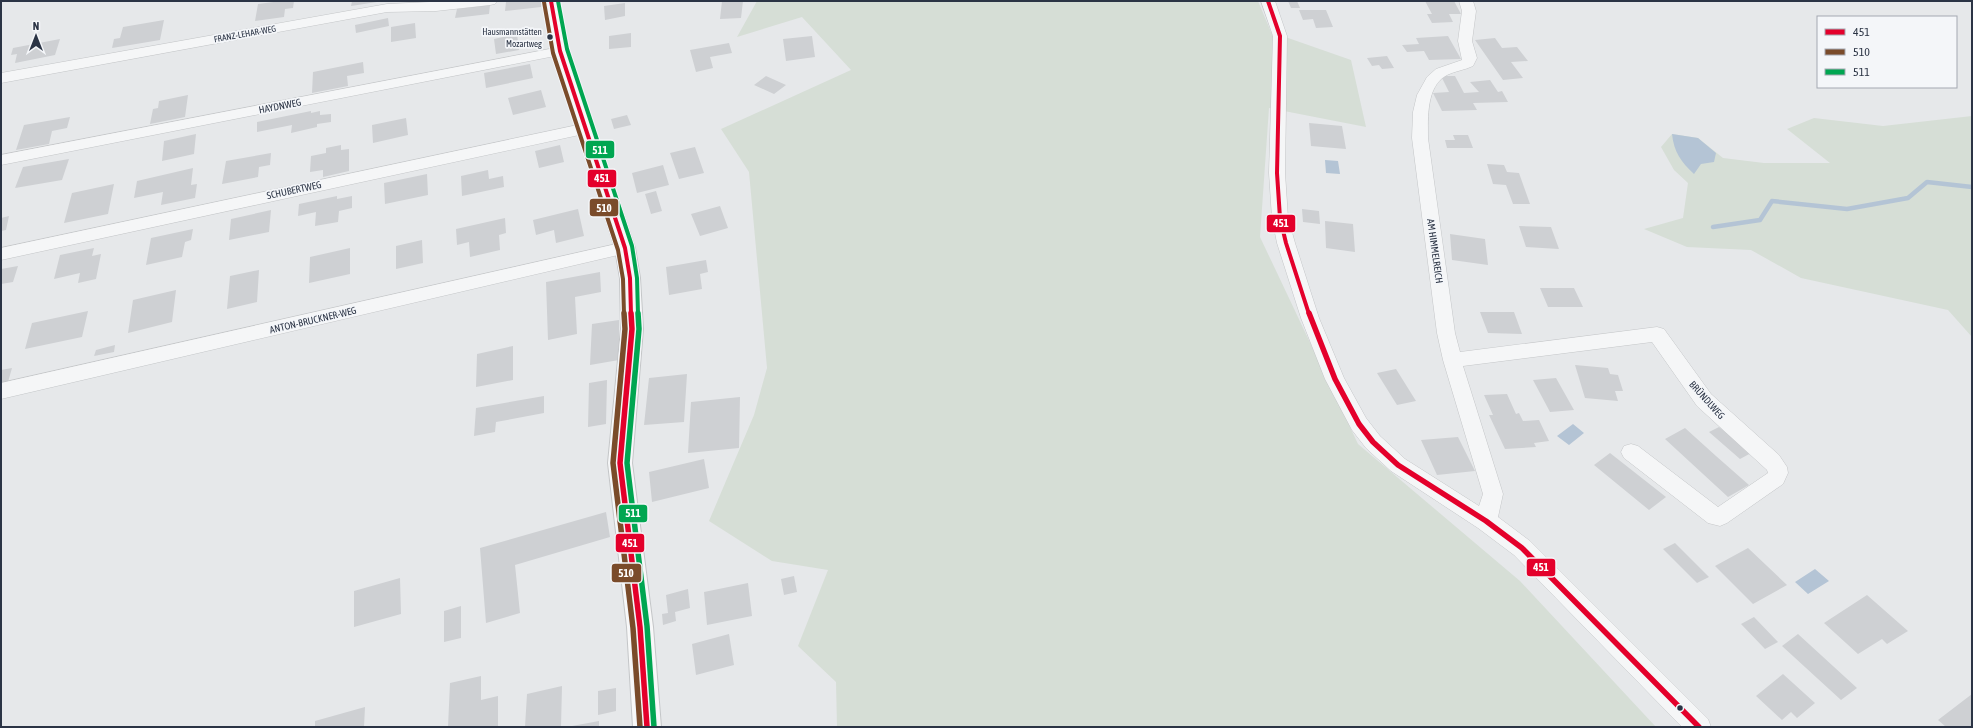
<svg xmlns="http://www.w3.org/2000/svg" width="1973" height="728" viewBox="0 0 1973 728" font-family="'Asap Condensed',sans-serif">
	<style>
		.green { fill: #d6ded6 }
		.water { fill: #b4c4d5 }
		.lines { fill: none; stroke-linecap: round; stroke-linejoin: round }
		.stream { stroke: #b4c4d5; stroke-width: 4.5 }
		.building { fill: #ced0d3 }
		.minor-casing { stroke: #c4c6c8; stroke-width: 1 }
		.secondary-casing { stroke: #c4c6c8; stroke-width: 2 }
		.minor { fill: #f5f6f7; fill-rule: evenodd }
		.secondary { fill: #f8f8f8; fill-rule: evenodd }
		.bus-1-far1-casing { stroke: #f4f6f9; stroke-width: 6 }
		.bus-1-casing { stroke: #f4f6f9; stroke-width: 8 }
		.bus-2-far1-casing { stroke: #f4f6f9; stroke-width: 6 }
		.bus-2-casing { stroke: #f4f6f9; stroke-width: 8 }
		.bus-3-far1-casing { stroke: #f4f6f9; stroke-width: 6 }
		.bus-3-casing { stroke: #f4f6f9; stroke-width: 8 }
		.bus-1-far1 { stroke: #e4002b; stroke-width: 4 }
		.bus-1 { stroke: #e4002b; stroke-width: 5.5 }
		.bus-2-far1 { stroke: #7a4b2a; stroke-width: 4 }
		.bus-2 { stroke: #7a4b2a; stroke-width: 5.5 }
		.bus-3-far1 { stroke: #00a651; stroke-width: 4 }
		.bus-3 { stroke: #00a651; stroke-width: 5.5 }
		.bus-dot { fill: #2b3445; stroke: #f4f6f9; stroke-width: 1.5 }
		.labels { text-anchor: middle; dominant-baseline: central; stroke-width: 3.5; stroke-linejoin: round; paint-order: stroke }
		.bus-label { font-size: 9px; fill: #2b3445; stroke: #f4f6f9; text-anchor: end }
		.far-street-label { font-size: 9px; fill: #2b3445; stroke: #f4f6f9 }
		.street-label { font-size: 10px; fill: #2b3445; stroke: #f4f6f9 }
		.line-badge { stroke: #f4f6f9; stroke-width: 1.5 }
		.badge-label { font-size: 11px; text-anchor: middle; font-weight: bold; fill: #fff }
	</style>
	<rect width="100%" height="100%" fill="#e6e8ea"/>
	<!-- green -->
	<path class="green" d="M757,1H1258L1271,32L1351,60L1366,127L1269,108L1260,237L1358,444L1520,581L1656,727H837L836,682L798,646L828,570L772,561L709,521L754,415L767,368L749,172L721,129L851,70L802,17L737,37Z
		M1972,116V337L1948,310L1801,278L1751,250L1687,247L1644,229L1683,218L1688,183L1674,170L1661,147L1672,134L1698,138L1723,158L1764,163H1830L1787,129L1814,118L1883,126Z"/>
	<!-- water -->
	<path class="water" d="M1672,134L1698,138L1716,153L1714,162L1701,164L1694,174C1681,162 1674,152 1672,134Z
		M1325,160L1338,161L1340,174L1326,173Z
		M1573,424L1584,433L1569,445L1557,436Z
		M1815,569L1829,581L1808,594L1795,582Z"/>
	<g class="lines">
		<!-- stream -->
		<path class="stream" d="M1713,227L1760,220L1772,201L1847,209L1908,198L1927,182L1972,187"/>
	</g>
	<!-- building -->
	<path class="building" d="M281,1H294L293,8L285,9L284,17L255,21L258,4Z
		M352,1H377V2L351,6Z
		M518,1H542L541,7L505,11L506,2Z
		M722,1H743L741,18L720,19Z
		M1288,1H1297L1300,8H1291Z
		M1425,1H1454L1461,14H1449L1453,22L1432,23L1427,14H1432Z
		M625,3V16L605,20L604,6Z
		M490,5L489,14L455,18L457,9Z
		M1299,10H1326L1333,27L1316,28L1313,19L1303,20Z
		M388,18L389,26L356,33L355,25Z
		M164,20L160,40L112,48L114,39L120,38L123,27Z
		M415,23L416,38L391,42V27Z
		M631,33V47L609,49V36Z
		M517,34L519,50L496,54L494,39Z
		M812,36L815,57L786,61L783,39Z
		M1448,36L1461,59L1429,60L1424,51L1407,52L1402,45L1419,44L1416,38Z
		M1495,38L1502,48L1517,47L1528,61L1511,62L1523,78L1503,80L1475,40Z
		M60,39L55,55L15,63L17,54L11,55L13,48Z
		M729,43L732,53L710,57L713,68L696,72L690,50Z
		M1387,56L1394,68L1382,69L1379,65L1372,66L1367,58Z
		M363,62L364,73L347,76L348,86L312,93L313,72Z
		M530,64L533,78L486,88L484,73Z
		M766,76L786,85L774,94L754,85Z
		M1441,76H1455L1464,93L1479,92L1470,82L1490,80L1498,92L1502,91L1508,102L1473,103L1477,110L1442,111L1433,93L1449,92Z
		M541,90L546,107L513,115L508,98Z
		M188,95L185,117L150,124L153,109L158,108L159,101Z
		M311,111V113L320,111V115L331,114V122L317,124V127L291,133L292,125L257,132V122Z
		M627,115L631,125L614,129L611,119Z
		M70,117L67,128L52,131L49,144L16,150L24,125Z
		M406,118L408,135L373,143L372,125Z
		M1309,123L1342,126L1346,149L1311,146Z
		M196,134L194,154L162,161L164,141Z
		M1453,135H1468L1473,148H1447L1445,140H1455Z
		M341,145V150L349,149V171L323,177V170L310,172L311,156L326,153V148Z
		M560,145L564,162L539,168L535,151Z
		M695,147L704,173L679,179L670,153Z
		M271,153L270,165L259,167L258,177L222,184L226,161Z
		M69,159L62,180L15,188L23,167Z
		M1487,164L1504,165L1507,172L1519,173L1530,204H1513L1506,185L1493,184Z
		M663,165L669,185L637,193L632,173Z
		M193,168L191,185L197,184L195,198L161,205L163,192L134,198L137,181Z
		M488,170L489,179L503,176L504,187L462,196L461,176Z
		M427,174L428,195L385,204L384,183Z
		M114,184L108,214L64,223L72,193Z
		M656,191L662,211L651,214L645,194Z
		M337,196V199L352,196V208L339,211L338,222L315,226L316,212L298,216L299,204Z
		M720,206L728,228L700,236L691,214Z
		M578,209L584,236L556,243L554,230L536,235L533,220Z
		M1302,209L1319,211L1320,224L1303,222Z
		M271,210L269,232L229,240L231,219Z
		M9,216L6,230L1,231V218Z
		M505,218L506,233L499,235L500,250L470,257L469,242L457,245L456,229Z
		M1325,221L1353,224L1355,252L1326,248Z
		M1519,226L1551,227L1559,249L1526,247Z
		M193,229L191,240L185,242L182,257L146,265L151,238Z
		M1450,234L1485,239L1488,265L1452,260Z
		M422,240L423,263L396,269V246Z
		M94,248L92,256L101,254L96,279L78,283L80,273L54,279L60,255Z
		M350,248V274L309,283L310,257Z
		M706,260L708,272L700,274L702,289L669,295L666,267Z
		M18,266L13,282L1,284V269Z
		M259,270L257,302L227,309L230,276Z
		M600,272L601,292L575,297L577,334L548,340L546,282Z
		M1540,288H1574L1583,307H1548Z
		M176,290L172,322L128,333L133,300Z
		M88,311L82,337L25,349L32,323Z
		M1480,312H1514L1522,334L1488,333Z
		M619,320V360L590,365L592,324Z
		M115,345L114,352L94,356L96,350Z
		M513,346V380L476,387L477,354Z
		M1575,365L1608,368L1610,374L1618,375L1623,391H1615L1618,401L1585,398Z
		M12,368L8,382L1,384V370Z
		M1396,369L1416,401L1397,405L1377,373Z
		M687,374L684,422L644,425L649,378Z
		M1556,378L1574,410L1550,412L1533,380Z
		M607,380L606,424L588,427L589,383Z
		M1507,394L1516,414L1519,413L1523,421L1539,420L1549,441L1534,443L1536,447L1505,449L1489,415H1493L1484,395Z
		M544,396V413L496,422L495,432L474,436L476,408Z
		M740,397L739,448L688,453L691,402Z
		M1719,427L1733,438L1753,452L1740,459L1709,432Z
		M1685,428L1716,456L1749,485L1728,497L1665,439Z
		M1458,437L1475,471L1437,475L1421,440Z
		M1610,453L1666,497L1649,510L1594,465Z
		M704,459L709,488L652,502L649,472Z
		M606,512L610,537L515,565L520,613L486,623L480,548Z
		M1675,543L1709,577L1697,583L1663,549Z
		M1748,548L1787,585L1753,604L1715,566Z
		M794,576L797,592L784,595L781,579Z
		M400,578L401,614L354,627V591Z
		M748,583L752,616L707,625L704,592Z
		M688,589L690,608L675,612L676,621L663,625L662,614L668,613L666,595Z
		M1867,595L1908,631L1887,644L1882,639L1858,654L1824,623Z
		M461,606V638L444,642V611Z
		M1754,617L1778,642L1765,649L1741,624Z
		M729,634L734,665L696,675L692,644Z
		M1798,634L1857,688L1841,700L1782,646Z
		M1783,674L1815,703L1797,718L1791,712L1782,720L1756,696Z
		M481,676V700L498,696V727H448L450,683Z
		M562,686L561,727H525L527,694Z
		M616,688V711L598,715V691Z
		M1972,694V727H1946L1938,720Z
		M365,707L364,727H315V721Z
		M599,721V727H572V726Z"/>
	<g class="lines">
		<!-- minor casing -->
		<g class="minor-casing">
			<path id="minor" d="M452,1H497L495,4L490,5L436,11L387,12L1,83V73L387,4Z
				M1261,1H1275L1287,36L1285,173L1288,218L1295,243L1319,318L1344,378L1366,418L1380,436L1405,459L1479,506L1483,494L1443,360L1437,333L1412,138L1413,112L1417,95L1427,77L1436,69L1462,60L1458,41L1462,11L1459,1H1473L1476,11L1472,41L1477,58L1473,66C1465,70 1455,71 1447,75C1426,86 1428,118 1428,138L1455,333L1460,352L1657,327L1664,329L1711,394L1779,455L1787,467L1788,473L1783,484L1727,523L1720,526L1708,523L1624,458L1621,452L1624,446L1631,444L1638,446L1718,507L1768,473L1767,470L1697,406L1652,342L1463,366L1503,494L1498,517L1530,541L1708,719L1711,727H1682L1514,555L1478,528L1391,471L1366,448L1352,430L1325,379L1301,318L1277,243L1272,218L1269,173L1273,36Z
				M560,47L565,48L567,51L565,54L1,165V155Z
				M587,123L593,124L595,128L593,132L1,260V248Z
				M625,242L631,244L634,248L631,252L1,399V383Z"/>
		</g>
		<!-- secondary casing -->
		<g class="secondary-casing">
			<path id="secondary" d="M543,1H559L568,51L635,248L640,278L643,329L632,463L653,627L661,727H633L627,627L608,463L621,329L620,278L615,248L552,51Z"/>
		</g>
		<!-- minor -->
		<use href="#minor" class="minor"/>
		<!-- secondary -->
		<use href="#secondary" class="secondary"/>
		<!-- bus-1-far1 casing -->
		<g class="bus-1-far1-casing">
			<path id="bus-1-far1" d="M551,1L560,51L625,248L630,278L631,314
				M1268,1L1280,36L1277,173L1280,218L1286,243L1309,314"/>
		</g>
		<!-- bus-1 casing -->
		<g class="bus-1-casing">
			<path id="bus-1" d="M631,313L632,329L620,463L640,627L647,727
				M1309,313L1335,379L1359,424L1373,442L1398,465L1486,521L1522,548L1699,727"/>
		</g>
		<!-- bus-2-far1 casing -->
		<g class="bus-2-far1-casing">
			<path id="bus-2-far1" d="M544,2L553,53L618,250L623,279L624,314"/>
		</g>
		<!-- bus-2 casing -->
		<g class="bus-2-casing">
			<path id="bus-2" d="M624,313L625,329L613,463L633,628L640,727"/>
		</g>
		<!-- bus-3-far1 casing -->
		<g class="bus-3-far1-casing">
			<path id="bus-3-far1" d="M558,1L567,49L632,246L637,278L638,314"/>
		</g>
		<!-- bus-3 casing -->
		<g class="bus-3-casing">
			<path id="bus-3" d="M638,313L639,329L627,463L647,626L654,727"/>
		</g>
		<!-- bus-1-far1 -->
		<use href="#bus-1-far1" class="bus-1-far1"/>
		<!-- bus-1 -->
		<use href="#bus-1" class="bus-1"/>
		<!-- bus-2-far1 -->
		<use href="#bus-2-far1" class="bus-2-far1"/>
		<!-- bus-2 -->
		<use href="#bus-2" class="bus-2"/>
		<!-- bus-3-far1 -->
		<use href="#bus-3-far1" class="bus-3-far1"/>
		<!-- bus-3 -->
		<use href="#bus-3" class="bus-3"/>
	</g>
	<!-- markers -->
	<g class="bus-dot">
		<circle cx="550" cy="37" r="3.5"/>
		<circle cx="1680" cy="708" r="3.5"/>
	</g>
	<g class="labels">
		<!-- bus labels -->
		<g class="bus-label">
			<text x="542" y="32">Hausmannstätten<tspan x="542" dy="12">Mozartweg</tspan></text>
		</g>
		<!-- far-street labels -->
		<g class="far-street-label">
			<text transform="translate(245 34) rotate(-10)">FRANZ-LEHAR-WEG</text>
		</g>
		<!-- street labels -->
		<g class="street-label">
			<text transform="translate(280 106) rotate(-11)">HAYDNWEG</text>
			<text transform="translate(294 190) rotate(-12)">SCHUBERTWEG</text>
			<text transform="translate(1435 251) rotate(82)">AM HIMMELREICH</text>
			<text transform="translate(313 320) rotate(-13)">ANTON-BRUCKNER-WEG</text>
			<text transform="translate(1707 400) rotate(48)">BRÜNDLWEG</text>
		</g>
	</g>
	<g class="line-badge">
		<rect x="585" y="140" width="30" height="19" rx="4" fill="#00a651"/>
		<rect x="587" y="169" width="30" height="19" rx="4" fill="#e4002b"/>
		<rect x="589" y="198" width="30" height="19" rx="4" fill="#7a4b2a"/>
		<rect x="1266" y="214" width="30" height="19" rx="4" fill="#e4002b"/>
		<rect x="618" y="504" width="30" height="19" rx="4" fill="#00a651"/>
		<rect x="615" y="533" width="30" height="20" rx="4" fill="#e4002b"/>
		<rect x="1526" y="558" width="30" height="19" rx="4" fill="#e4002b"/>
		<rect x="611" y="563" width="31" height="20" rx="4" fill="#7a4b2a"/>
	</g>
	<g class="badge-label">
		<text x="600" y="154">511</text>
		<text x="602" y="182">451</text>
		<text x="604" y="212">510</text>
		<text x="1281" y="227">451</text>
		<text x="633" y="517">511</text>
		<text x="630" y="547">451</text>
		<text x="1541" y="571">451</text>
		<text x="626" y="577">510</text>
	</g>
	<!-- border -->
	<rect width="1973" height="728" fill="none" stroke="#2b3445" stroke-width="4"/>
	<!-- legend -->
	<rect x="1817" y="16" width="140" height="72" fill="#f4f6f9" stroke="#a4a8b1"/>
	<rect x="1825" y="29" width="20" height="6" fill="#e4002b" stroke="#a4a8b1"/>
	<text x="1853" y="36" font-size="12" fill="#2b3445">451</text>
	<rect x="1825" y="49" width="20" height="6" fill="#7a4b2a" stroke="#a4a8b1"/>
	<text x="1853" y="56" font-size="12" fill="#2b3445">510</text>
	<rect x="1825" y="69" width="20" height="6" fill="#00a651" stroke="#a4a8b1"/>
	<text x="1853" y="76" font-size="12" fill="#2b3445">511</text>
	<!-- north arrow -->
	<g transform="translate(36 36)" stroke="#f4f6f9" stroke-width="3" paint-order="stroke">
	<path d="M0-3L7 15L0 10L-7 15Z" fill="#2b3445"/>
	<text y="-6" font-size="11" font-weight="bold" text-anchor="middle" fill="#2b3445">N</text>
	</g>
</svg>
